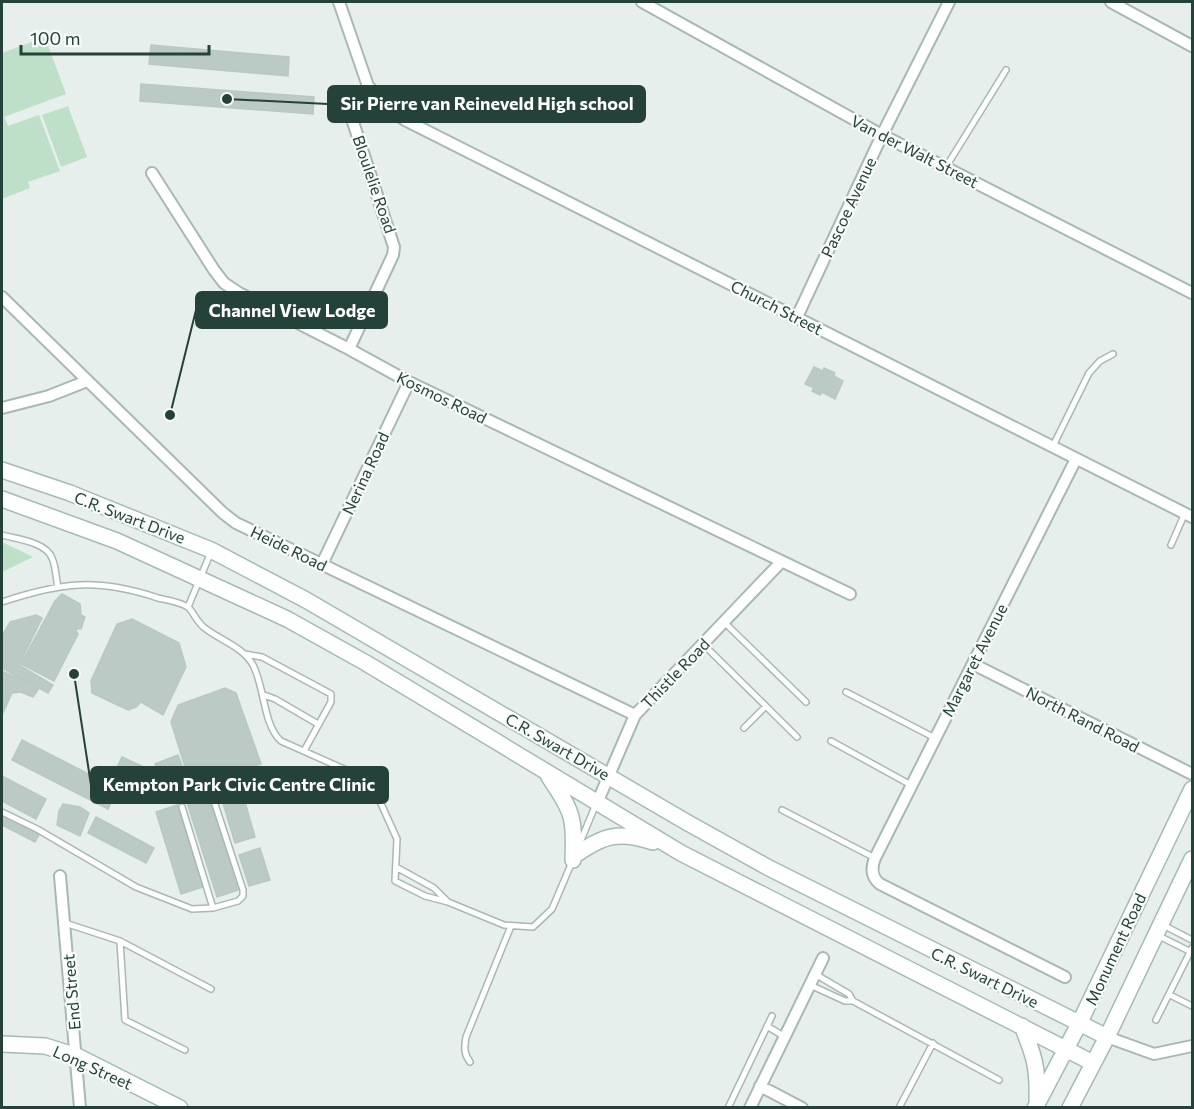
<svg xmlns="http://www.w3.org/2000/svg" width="1194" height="1109" viewBox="0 0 1194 1109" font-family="Commissioner,sans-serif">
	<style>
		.green { fill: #bfe0c8 }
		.building { fill: #bbcac4; stroke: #b8c9c2; stroke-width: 1.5 }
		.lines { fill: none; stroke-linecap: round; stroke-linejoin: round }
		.lane-casing { stroke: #a8b8b2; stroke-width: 8 }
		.street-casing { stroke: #a8b8b2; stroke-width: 14 }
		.secondary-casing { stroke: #a4bbb3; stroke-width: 18 }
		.lane { stroke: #fff; stroke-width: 5 }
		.street { stroke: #fff; stroke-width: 10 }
		.secondary { stroke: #fff; stroke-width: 15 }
		.labels { text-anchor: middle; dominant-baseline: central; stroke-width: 4.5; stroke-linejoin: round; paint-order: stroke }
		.street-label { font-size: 16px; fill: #24423a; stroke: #f7fbf9 }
		.leader { fill: none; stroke: #24423a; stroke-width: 2 }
		.callout-dot { fill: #24423a; stroke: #f7fbf9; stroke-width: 2 }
		.callout { fill: #24423a; stroke: #24423a; stroke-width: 2 }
		.callout-label { font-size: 18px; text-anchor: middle; font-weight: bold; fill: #fff }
	</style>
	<rect width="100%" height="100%" fill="#e6efeb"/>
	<!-- green -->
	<path class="green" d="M45,37L66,94L4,117L8,126L39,115L60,171L28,182L30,188L2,199V53Z
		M68,106L87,157L61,167L42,115Z
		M2,542L33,557L2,572Z"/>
	<!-- building -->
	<path class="building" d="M151,45L289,57L288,76L149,64Z
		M141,84L314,97L313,114L140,101Z
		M814,367L823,371L824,368L835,373L834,376L843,381L835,399L822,392L820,395L812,391L814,388L805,384Z
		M62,594L80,604L81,615L85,617L81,629H75L78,634L54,681L21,664L55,601Z
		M36,615L42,618L19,665L53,685L48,693L2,668V636L10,622Z
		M132,619L179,643L186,667L163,715L141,702L136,707L128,710L92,693L91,681L117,624Z
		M2,671L39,688L33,697L21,692L12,693L2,715Z
		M225,688L236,693L261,764L191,786L171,722L178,705Z
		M22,740L118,789L108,809L12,760Z
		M178,755L186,776L162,784L155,764Z
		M122,757L157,773L146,796L112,778Z
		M237,774L255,837L235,843L216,780Z
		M2,776L46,799L36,819L2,801Z
		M205,786L238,890L217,897L184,793Z
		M63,804L80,807L89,813L80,836L57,825L59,811Z
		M177,805L203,887L181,894L156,812Z
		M2,814L40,833L35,842L2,825Z
		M96,817L154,848L146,863L88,833Z
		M260,848L270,880L249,886L239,855Z"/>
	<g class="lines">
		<!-- lane casing -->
		<g class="lane-casing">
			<path id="lane" d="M946,167L1006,70
				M1053,446L1089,373L1100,361L1113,354
				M2,535C17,539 46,542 52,558C56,567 56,578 58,587
				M1171,545L1185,513
				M2,602C62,582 97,578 158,598C167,600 182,602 189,608C195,615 198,624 206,629C222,641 243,647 253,665C265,688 263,725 281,741L353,773L373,786L397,839L395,881L425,896L448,902L504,925L533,927L552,909L572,862
				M188,607L211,552
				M724,622L806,702
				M703,644L797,737
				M245,654L262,657L331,694V702L304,751
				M846,692L935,738
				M264,695L275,699L318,724
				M744,728L766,706
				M831,741L911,785
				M182,807L213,908
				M782,810L875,858
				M2,812L37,829L136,887L192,909L213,908L238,901L243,896V890L213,798
				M579,845L596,804
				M396,867L434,888L447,901
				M65,923L120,941L211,989
				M1163,925L1192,940
				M1157,935L1191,952
				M120,941L125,1020L185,1050
				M815,974L849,994L853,1001
				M810,985L845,1001H853L999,1080
				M1170,995L1192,1006
				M1156,1020L1192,948
				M767,1026L785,1037
				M470,1062C464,1054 464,1048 466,1037L511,926
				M728,1108L772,1016
				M899,1108L933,1043"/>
		</g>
		<!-- street casing -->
		<g class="street-casing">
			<path id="street" d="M339,2L368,86L392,111L405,120L1192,517
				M642,2L882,135L1192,293
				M1111,2L1192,46
				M152,173L214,270L224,283L239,293L349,349L409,382L850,594
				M2,297L223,513L236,523L635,715
				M797,317L882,135L949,2
				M349,349L393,255L394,247L353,122L354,107L368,86
				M2,408L49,396L87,381
				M322,564L409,382
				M973,664L1192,774
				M597,803L635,715L781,562
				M60,876L80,1108
				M1065,977L880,884C871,877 871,868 875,858L1076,459
				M1107,1037L1154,1054L1192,1046
				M760,1086L802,1108
				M750,1108L823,958"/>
		</g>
		<!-- secondary casing -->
		<g class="secondary-casing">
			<path id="secondary" d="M2,470L70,493L211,550L306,600L688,823L769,868L1107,1037
				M2,499L117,541L287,619L366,663L681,853L1093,1063
				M549,777C573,812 575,818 573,860
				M574,856C602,836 619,830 653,842
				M1022,1026C1034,1055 1038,1067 1037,1100
				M2,1044L45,1046L77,1056L180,1108
				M1035,1108L1079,1024L1192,789
				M1070,1108L1107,1037L1192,859"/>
		</g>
		<!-- lane -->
		<use href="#lane" class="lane"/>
		<!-- street -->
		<use href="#street" class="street"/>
		<!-- secondary -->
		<use href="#secondary" class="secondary"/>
	</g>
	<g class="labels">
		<!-- street labels -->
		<g class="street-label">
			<text transform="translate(915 151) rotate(27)">Van der Walt Street</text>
			<text transform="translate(375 184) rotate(71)">Bloulelie Road</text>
			<text transform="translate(848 207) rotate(-65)">Pascoe Avenue</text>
			<text transform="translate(777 307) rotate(27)">Church Street</text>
			<text transform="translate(442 397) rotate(26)">Kosmos Road</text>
			<text transform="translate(365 473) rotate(-65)">Nerina Road</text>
			<text transform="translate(130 517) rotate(21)">C.R. Swart Drive</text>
			<text transform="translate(289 548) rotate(26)">Heide Road</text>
			<text transform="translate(974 660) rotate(-63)">Margaret Avenue</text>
			<text transform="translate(675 673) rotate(-46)">Thistle Road</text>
			<text transform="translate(1083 719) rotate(27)">North Rand Road</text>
			<text transform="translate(558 746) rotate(30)">C.R. Swart Drive</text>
			<text transform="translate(1115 949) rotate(-65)">Monument Road</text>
			<text transform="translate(985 977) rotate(26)">C.R. Swart Drive</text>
			<text transform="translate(71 992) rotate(-95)">End Street</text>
			<text transform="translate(93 1067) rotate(24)">Long Street</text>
		</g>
	</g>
	<!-- callouts -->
	<path class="leader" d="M227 99L328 104M170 415L196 310M74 674L91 785"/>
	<g class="callout-dot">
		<circle cx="227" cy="99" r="6"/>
		<circle cx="170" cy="415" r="6"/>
		<circle cx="74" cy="674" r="6"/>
	</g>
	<g class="callout">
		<rect x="328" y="86" width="317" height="36" rx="6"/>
		<rect x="196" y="292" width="191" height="36" rx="6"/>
		<rect x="91" y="767" width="297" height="36" rx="6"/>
	</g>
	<g class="callout-label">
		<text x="487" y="110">Sir Pierre van Reineveld High school</text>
		<text x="292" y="317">Channel View Lodge</text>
		<text x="239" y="791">Kempton Park Civic Centre Clinic</text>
	</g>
	<!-- border -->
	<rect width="1194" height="1109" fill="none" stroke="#24423a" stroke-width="6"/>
	<!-- scale -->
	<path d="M21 45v9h188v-9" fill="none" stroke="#24423a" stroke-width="3"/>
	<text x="30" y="45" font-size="18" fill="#24423a" stroke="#f7fbf9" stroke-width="4.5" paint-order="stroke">100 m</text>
</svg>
